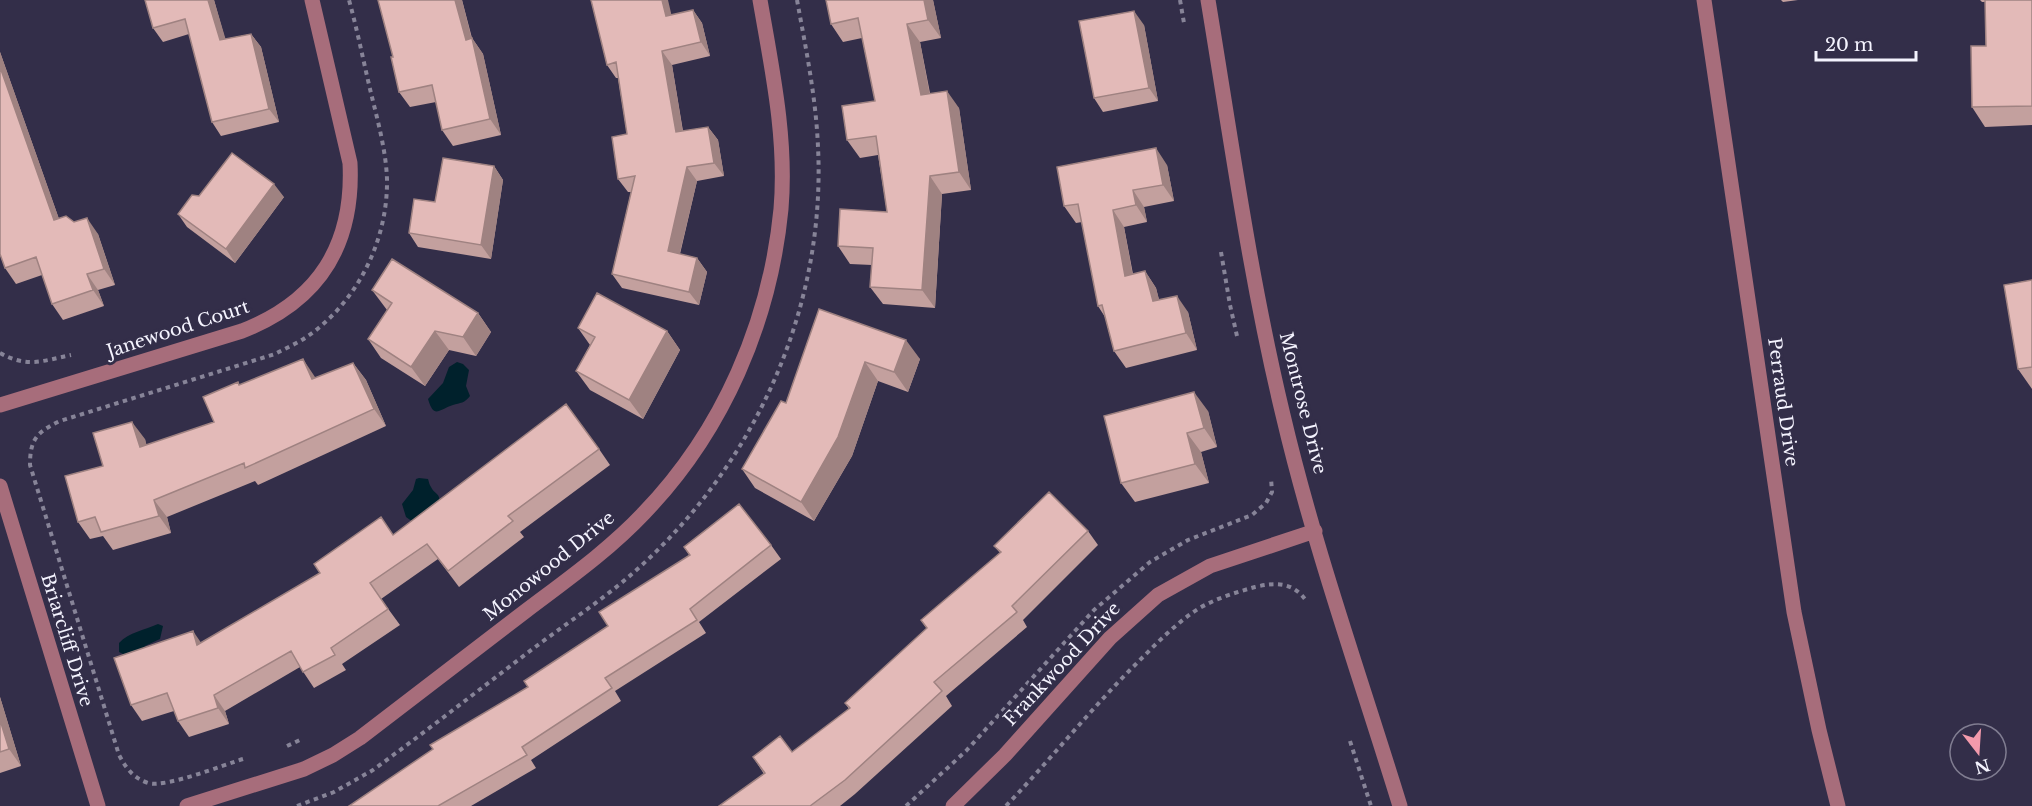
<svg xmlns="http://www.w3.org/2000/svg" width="2032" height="806" viewBox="0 0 2032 806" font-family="'Libre Baskerville',serif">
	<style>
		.water { fill: #00212c }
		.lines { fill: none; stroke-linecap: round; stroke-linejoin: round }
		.path { stroke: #878498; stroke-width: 4; stroke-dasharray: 4.5 4.5; stroke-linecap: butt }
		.minor { stroke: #a76d7b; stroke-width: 15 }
		.wall { fill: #c3a09e }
		.shaded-wall { fill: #9f8281 }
		.building { fill: #e3bab8; stroke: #9f8281; stroke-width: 1.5 }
		.labels { text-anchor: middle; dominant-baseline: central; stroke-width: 6; stroke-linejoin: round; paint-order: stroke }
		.street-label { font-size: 18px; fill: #f4f3fe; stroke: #332e49 }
	</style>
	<rect width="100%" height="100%" fill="#332e49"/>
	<!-- water -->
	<path class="water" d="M457,362L463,364L469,370L466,386L470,396C465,403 460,403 453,405C438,410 434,419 428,399L443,383L449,367Z
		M419,478L428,479C429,482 429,484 431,487C434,494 441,493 439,503L420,527L406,517L402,504L413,490L416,479Z
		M158,624L163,626L160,639L145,646L141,657L127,656L119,652V643C129,632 145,630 158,624Z"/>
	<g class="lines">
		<!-- path -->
		<path class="path" d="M1180,0L1184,23
			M1221,252L1230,305L1237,336
			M0,353C27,368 42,361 71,355
			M1350,741L1371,806
			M287,746L302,739
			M243,759C223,765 166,788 148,783C133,778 126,768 119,755L30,465C30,439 37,432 60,421L275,354C286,348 298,343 308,336C358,301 388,240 387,179C386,150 377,118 370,89C363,59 357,29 349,0
			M297,806L334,792L373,770C425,732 475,693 526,654C561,627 600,602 633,573C754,467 826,309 818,147C816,98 806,49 797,0
			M906,806L966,751L1094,610L1150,562L1188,540L1252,515L1266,503L1272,492L1271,478
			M1006,806C1050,760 1090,710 1135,665C1153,647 1171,628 1192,613C1210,600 1234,593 1255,587C1276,582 1294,582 1307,602"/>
		<!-- minor -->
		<path class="minor" d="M1208,0C1231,139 1250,278 1283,415C1314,547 1360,676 1400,806
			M1704,0L1794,612L1819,730L1838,806
			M0,405L242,331C319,301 354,245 350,163L312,0
			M0,486L98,806
			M187,806L304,769L333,755L360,738C416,695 472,652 527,610C568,579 609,550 644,513C723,431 770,322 781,209C787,139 772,69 760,0
			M953,806L1005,755L1110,638L1158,595L1210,566L1315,531"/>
	</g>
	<!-- wall -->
	<path class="wall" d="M145,0H214L225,39L251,34L261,47L279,122L221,136L212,122L189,34L163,42L153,28Z
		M462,0L472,38L483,54L501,135L453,146L442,130L436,102L410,107L399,92L393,57Z
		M826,0H933L941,38L920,42L930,93L959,108L971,190L942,194L935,308L883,304L870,287L872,265L850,264L838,246L887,212L878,155L860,158L847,140L875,101L862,38L843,42L831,24Z
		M1781,0H1798L1783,2Z
		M1980,0H2032V125L1985,127L1972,107L1986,46L1985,2H1982Z
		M693,10L702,23L710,56L672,65L683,131L708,127L718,140L724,176L697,181L680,254L697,258L707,272L699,305L622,288L612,274L631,192H628L618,179L627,134L618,78H616L607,65L672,15Z
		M1144,25L1158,101L1103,112L1094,98Z
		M0,52L59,219L74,222L98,234L115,285L98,290L104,306L63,320L52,304L42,275L16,284L5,268L0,254Z
		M1167,165L1174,201L1144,207L1147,222L1124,227L1133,274L1145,271L1156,288L1159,300L1188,312L1197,350L1126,368L1114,351L1105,317L1098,306L1082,222L1076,223L1064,206Z
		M494,166L503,180L491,259L418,247L409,233L435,202Z
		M199,196L284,197L235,263L187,227L178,214Z
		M2032,280V389L2018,369Z
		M372,290L478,313L491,332L476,356L449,350L425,386L381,358L368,339L387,310Z
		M819,309L920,359L908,392L878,381L852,456L814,521L755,488L742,469L786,403Z
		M578,328L667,331L680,350L643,419L590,390L576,371L590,345Z
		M353,363L366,380L386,426L258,485L255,481L167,517L171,533L113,550L103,536L90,539L78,522L103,466L145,439L146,445L214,422L240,385L316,378Z
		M1208,411L1217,447L1201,452L1209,483L1135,502L1121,483Z
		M599,449L610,465L520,532L524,537L459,587L438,559L381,599L400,625L342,664L346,670L314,688L300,667L225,711L229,724L189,737L178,721L174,711L142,721L131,705L200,643L393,535Z
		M1088,531L1098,545L1023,620L1027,627L946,696L952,706L855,794L840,806H719L764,774L753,757L792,752L849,709L845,703L927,629L921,620L1000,553L994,546Z
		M771,545L781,559L699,622L706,633L615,691L621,701L531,760L536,768L471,806H349L528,687L608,626L689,555L684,547Z
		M0,697L21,766L0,773Z"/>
	<!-- shaded-wall -->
	<path class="shaded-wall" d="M208,0H214L230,54L220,40Z
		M455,0H462L472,40V38L483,54L501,135L490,119L466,40Z
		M662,0H668L675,30L666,16Z
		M924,0H933L941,38L928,20Z
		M693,10L702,23L710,56L701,42Z
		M1134,11L1144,25L1158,101L1149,88Z
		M907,24L920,42L933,112L921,95Z
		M251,34L261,47L279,122L269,109Z
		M662,51L672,65L685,145L676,132Z
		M0,52L65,236L54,220L0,67Z
		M947,91L959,108L971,190L959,172Z
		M708,127L718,140L724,176L714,163Z
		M1156,148L1167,165L1174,201L1163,185Z
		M494,166L503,180L491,259L481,245Z
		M687,167L697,181L677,265L668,251Z
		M930,176L942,194L935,308L922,290Z
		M274,184L284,197L235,263L226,249Z
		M1133,190L1144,207L1147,222L1136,205Z
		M1113,210L1124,227L1136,293L1125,276Z
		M87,218L98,234L115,285L104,269Z
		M697,258L707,272L699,305L689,292Z
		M1145,271L1156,288L1164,318L1153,301Z
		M87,274L98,290L104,306L93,290Z
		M1177,296L1188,312L1197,350L1186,333Z
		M478,313L491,332L476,356L463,337Z
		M435,331L449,350L425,386L411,367Z
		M667,331L680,350L643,419L629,400Z
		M906,340L920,359L908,392L894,372Z
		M303,359L315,377L324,397L312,379Z
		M865,362L878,381L852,456L814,521L801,502Z
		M353,363L366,380L386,426L374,409Z
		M1194,392L1208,411L1217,447L1204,428Z
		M132,422L145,439L152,465L140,447Z
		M1187,433L1201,452L1209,483L1195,464Z
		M154,500L167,517L171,533L159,516Z
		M193,631L204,647L197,645Z
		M214,695L225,711L229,724L218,708Z
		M0,697L21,766L9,749L0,720Z"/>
	<!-- building -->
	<path class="building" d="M145,0H208L220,40L251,34L269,109L212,122L185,19L153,28Z
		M378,0H455L466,40L472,38L490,119L442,130L432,85L399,92L391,57H393Z
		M591,0H662L666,16L693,10L701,42L662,51L676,132L708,127L714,163L687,167L668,251L697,258L689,292L612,274L635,176L618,179L612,137L627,134L616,62L607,65Z
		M826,0H924L928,20L907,24L921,95L947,91L959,172L930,176L922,290L870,287L873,248L838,246L840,209L887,212L876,136L847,140L842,106L875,101L858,18L831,24Z
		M1985,0H2032V106L1972,107L1971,46H1986Z
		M1134,11L1149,88L1094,98L1079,21Z
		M0,67L54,220L66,216L74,222L87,218L104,269L87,274L93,290L52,304L36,257L5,268L0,254Z
		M1156,148L1163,185L1133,190L1136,205L1113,210L1125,276L1145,271L1153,301L1177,296L1186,333L1114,351L1102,305L1098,306L1078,204L1064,206L1057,167Z
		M232,153L274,184L226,249L178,214L192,195L199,196Z
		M443,158L494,166L481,245L409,233L414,199L435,202Z
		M392,259L478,313L463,337L435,331L411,367L368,339L392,303L372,290Z
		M2032,280V367L2018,369L2004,285Z
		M597,293L667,331L629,400L576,371L595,337L578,328Z
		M819,309L906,340L894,372L865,362L838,437L801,502L742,469L781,401L786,403Z
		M303,359L312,379L353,363L374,409L245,468L244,463L154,500L159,516L101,532L95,517L78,522L65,476L103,466L93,433L132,422L140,447L214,422L203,397L238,382L239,385Z
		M1194,392L1204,428L1187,433L1195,464L1121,483L1104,416Z
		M566,404L599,449L508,516L513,521L448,571L427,544L370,583L388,609L331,648L335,655L303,672L291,651L214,695L218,708L178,721L167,693L131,705L114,658L193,631L197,645L320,573L314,564L381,517L393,535Z
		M1049,492L1088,531L1012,606L1017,612L934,682L942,691L845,780L810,806H719L765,773L753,757L780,736L792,752L850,708L845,703L927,628L921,620L1001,552L994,546Z
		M739,504L771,545L690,609L697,620L605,678L612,688L522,747L527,755L438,806H349L433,749L430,745L528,687L524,681L608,626L599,612L690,555L684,547Z
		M0,720L9,749L0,752Z"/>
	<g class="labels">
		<!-- street labels -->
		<g class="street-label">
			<text transform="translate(178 329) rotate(-18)">Janewood Court</text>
			<text transform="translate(1783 402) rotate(82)">Perraud Drive</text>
			<text transform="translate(1303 403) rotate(76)">Montrose Drive</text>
			<text transform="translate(549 566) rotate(-39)">Monowood Drive</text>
			<text transform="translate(67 640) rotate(73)">Briarcliff Drive</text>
			<text transform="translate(1062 664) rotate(-47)">Frankwood Drive</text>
		</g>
	</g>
	<!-- north arrow -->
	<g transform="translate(1978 752) rotate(163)"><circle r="28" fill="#332e49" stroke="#807d91" stroke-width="1.5"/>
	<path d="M0-4.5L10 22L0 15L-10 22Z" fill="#f39aac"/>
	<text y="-9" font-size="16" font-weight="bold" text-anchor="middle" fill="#f4f3fe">N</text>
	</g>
	<!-- scale -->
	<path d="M1816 51v9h100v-9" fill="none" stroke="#f4f3fe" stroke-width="3"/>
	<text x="1825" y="51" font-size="18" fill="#f4f3fe" stroke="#332e49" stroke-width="4.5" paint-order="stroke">20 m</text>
</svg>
